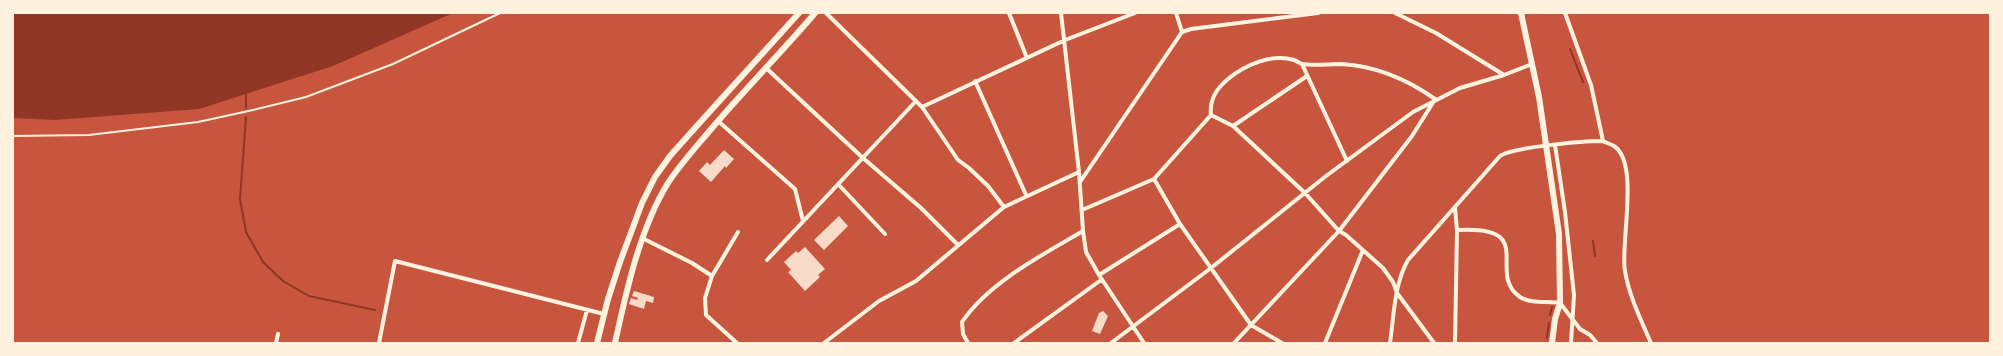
<svg xmlns="http://www.w3.org/2000/svg" width="2003" height="356" viewBox="0 0 2003 356" font-family="Barlow,sans-serif">
	<style>
		.water { fill: #8f3625 }
		.lines { fill: none; stroke-linecap: round; stroke-linejoin: round }
		.stream { stroke: #8f3625; stroke-width: 2 }
		.building { fill: #f7dbc8 }
		.service { stroke: #fff3e0; stroke-width: 2 }
		.minor { stroke: #fff3e0; stroke-width: 4 }
		.primary { stroke: #fff3e0; stroke-width: 6 }
	</style>
	<rect width="100%" height="100%" fill="#c8553d"/>
	<!-- water -->
	<path class="water" d="M13,13H453L333,66L199,109L55,120L13,118Z"/>
	<g class="lines">
		<!-- stream -->
		<path class="stream" d="M1570,49L1583,82
			M246,108V94
			M246,117L240,199L246,232L263,262L283,281L309,296L375,310
			M1593,241L1595,256
			M1550,315L1552,307
			M1547,338L1549,323"/>
	</g>
	<!-- building -->
	<path class="building" d="M724,150L734,159L726,168L725,166L711,182L699,171L707,162L710,165Z
		M839,216L848,226L824,250L814,240Z
		M805,247L825,269L818,275L820,277L805,291L788,272L791,270L784,262L796,251L798,253Z
		M634,291L654,297L653,303L646,301L644,309L629,304L631,298L637,300L638,298L632,296Z
		M1103,311L1108,316L1100,334L1092,331L1099,313Z"/>
	<g class="lines">
		<!-- service -->
		<path class="service" d="M13,136L89,135L198,122L253,110L306,97L393,64L500,13"/>
		<!-- minor -->
		<path class="minor" d="M826,13L922,107L958,160L969,168L988,186L1004,207
			M1009,13L1027,58
			M1061,13L1079,172L1083,231L1086,252L1099,275L1144,343
			M1176,13L1182,32
			M1395,13L1436,33L1504,75
			M1565,13L1591,85L1603,141C1606,143 1611,144 1614,146C1640,163 1620,244 1625,271C1629,296 1641,320 1651,343
			M1302,64L1347,161
			M765,67L863,158L921,208L958,245
			M975,81L1026,195
			M922,107L1065,40L1135,13
			M1211,115L1233,126L1305,193L1339,231L1346,235L1383,268L1393,282L1397,293L1434,343
			M1211,115C1209,99 1217,88 1228,79C1245,65 1272,53 1294,60C1297,61 1299,63 1302,64C1314,66 1329,64 1342,64C1376,66 1408,80 1435,99
			M718,121L795,189L803,221
			M1233,126L1307,76
			M1555,145L1565,212L1574,295L1571,343
			M1154,179L1180,224L1251,325L1282,343
			M1080,182L1182,32L1191,29L1318,13
			M838,184L885,234
			M1455,208L1457,230L1455,343
			M1082,210L1154,179L1211,115
			M1457,230C1540,225 1485,273 1520,297C1531,304 1548,301 1560,303L1580,329L1590,335L1597,343
			M644,239L692,263L712,276
			M767,260L916,101
			M1099,275L1180,224
			M276,343L278,334
			M379,343L395,261L604,314
			M578,343L587,310
			M737,343L706,315L705,298L712,276L738,232
			M824,343L879,301L916,281L1004,207L1079,172
			M968,343L963,334L962,322C988,283 1042,255 1083,231
			M1014,343L1101,280
			M1111,343L1211,268L1326,176L1413,112L1460,88L1504,75L1532,64
			M1234,343L1339,231L1412,136L1434,101
			M1325,343L1363,250
			M1390,343C1394,316 1394,284 1408,260L1500,156C1512,147 1585,141 1603,141"/>
		<!-- primary -->
		<path class="primary" d="M1521,13L1539,97L1559,234L1560,303L1555,319L1552,343
			M597,343L608,299L620,262L642,203L655,177L670,156L695,128L799,13
			M615,343C626,292 640,228 668,183C681,163 697,146 712,128C745,89 782,52 815,13"/>
	</g>
	<!-- border -->
	<rect width="2003" height="356" fill="none" stroke="#fff3e0" stroke-width="28"/>
</svg>
